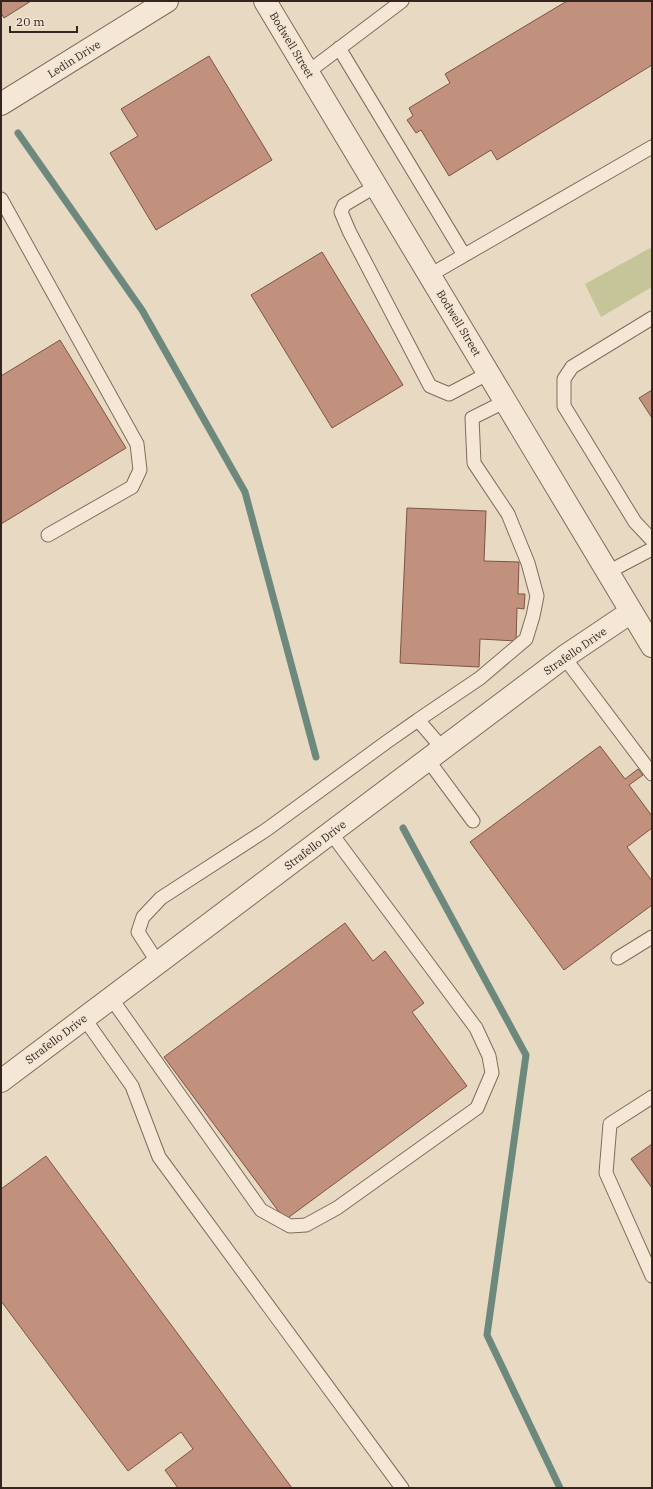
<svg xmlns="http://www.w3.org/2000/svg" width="653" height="1489" viewBox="0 0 653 1489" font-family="'IBM Plex Serif',serif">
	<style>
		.green { fill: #c5c599 }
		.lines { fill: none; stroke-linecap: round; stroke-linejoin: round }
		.stream { stroke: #6d897e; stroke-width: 7 }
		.building { fill: #c2917d; stroke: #7d5445 }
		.service-casing { stroke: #816b5c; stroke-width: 15 }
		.minor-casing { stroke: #816b5c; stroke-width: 24 }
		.tertiary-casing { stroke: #816b5c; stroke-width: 24 }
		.service { stroke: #f4e7d5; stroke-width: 13 }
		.minor { stroke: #f4e7d5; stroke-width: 22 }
		.tertiary { stroke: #f4e7d5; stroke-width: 22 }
		.labels { text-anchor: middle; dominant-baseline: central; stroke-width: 3; stroke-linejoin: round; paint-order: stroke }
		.street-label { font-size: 11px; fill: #32261e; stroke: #f1e4d2 }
	</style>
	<rect width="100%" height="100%" fill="#e8d9c3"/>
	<!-- green -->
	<path class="green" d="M652,247V287L601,317L585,284Z"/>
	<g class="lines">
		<!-- stream -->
		<path class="stream" d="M18,133L142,310L245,492L316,757
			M403,828L526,1055L487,1335L560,1488"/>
	</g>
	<!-- building -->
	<path class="building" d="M1,1H31L4,18L1,13Z
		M567,1H652V65L497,160L491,150L449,176L421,130L416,133L407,120L413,116L409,108L450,83L445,74Z
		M209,56L272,160L156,230L110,153L138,136L121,109Z
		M322,252L403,385L332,428L251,295Z
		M60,340L126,448L1,524V376Z
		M652,390V418L639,398Z
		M407,508L486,511L484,561L519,562L518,594H525L524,609L517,608L516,641L480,639L479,667L400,663Z
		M600,746L625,779L638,769L643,775L629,785L652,816V828L627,847L652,881V905L564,970L470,842Z
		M345,923L373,961L385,951L424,1003L412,1012L467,1086L285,1220L164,1057Z
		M652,1144V1188L631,1159Z
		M46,1156L292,1488H178L165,1470L193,1449L181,1432L128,1471L1,1301V1189Z"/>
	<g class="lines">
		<!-- service casing -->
		<g class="service-casing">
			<path id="service" d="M339,48L464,255
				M308,72L402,1
				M376,186L344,205L341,212L349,231L430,386L449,394L489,373
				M1,199L137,444L140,470L132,487L48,535
				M430,275L652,147
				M652,318L572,367L564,379V406L635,522L652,540
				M608,572L652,549
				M564,657L652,774
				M443,749L418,720L480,678L526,639L533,616L537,596L528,563L508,514L474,463L472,418L506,401
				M428,760L473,821
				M618,958L652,937
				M158,963L138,932L143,917L161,898L266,830L388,741L418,720
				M111,998L261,1210L290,1226L306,1225L337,1208L477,1108L492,1073L489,1056L476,1028L331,833
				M84,1018L132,1086L159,1157L402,1488
				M652,1097L610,1124L606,1173L652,1276"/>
		</g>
		<!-- minor casing -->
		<g class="minor-casing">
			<path id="minor" d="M1,104L167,1
				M1,1081L564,657L631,612"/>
		</g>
		<!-- tertiary casing -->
		<g class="tertiary-casing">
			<path id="tertiary" d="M265,1L652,646"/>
		</g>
		<!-- service -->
		<use href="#service" class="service"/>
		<!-- minor -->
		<use href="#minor" class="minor"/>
		<!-- tertiary -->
		<use href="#tertiary" class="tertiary"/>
	</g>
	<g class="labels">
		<!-- street labels -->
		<g class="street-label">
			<text transform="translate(292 45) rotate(59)">Bodwell Street</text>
			<text transform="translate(74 59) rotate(-32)">Ledin Drive</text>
			<text transform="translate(459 323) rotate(59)">Bodwell Street</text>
			<text transform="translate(575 651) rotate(-35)">Strafello Drive</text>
			<text transform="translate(315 845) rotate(-37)">Strafello Drive</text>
			<text transform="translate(56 1039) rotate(-37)">Strafello Drive</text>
		</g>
	</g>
	<!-- border -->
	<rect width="653" height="1489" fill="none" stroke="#32261e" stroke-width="4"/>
	<!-- scale -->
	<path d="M10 26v6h67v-6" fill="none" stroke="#32261e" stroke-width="2"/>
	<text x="16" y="26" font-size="12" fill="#32261e" stroke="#f1e4d2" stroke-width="3" paint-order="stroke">20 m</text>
</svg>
